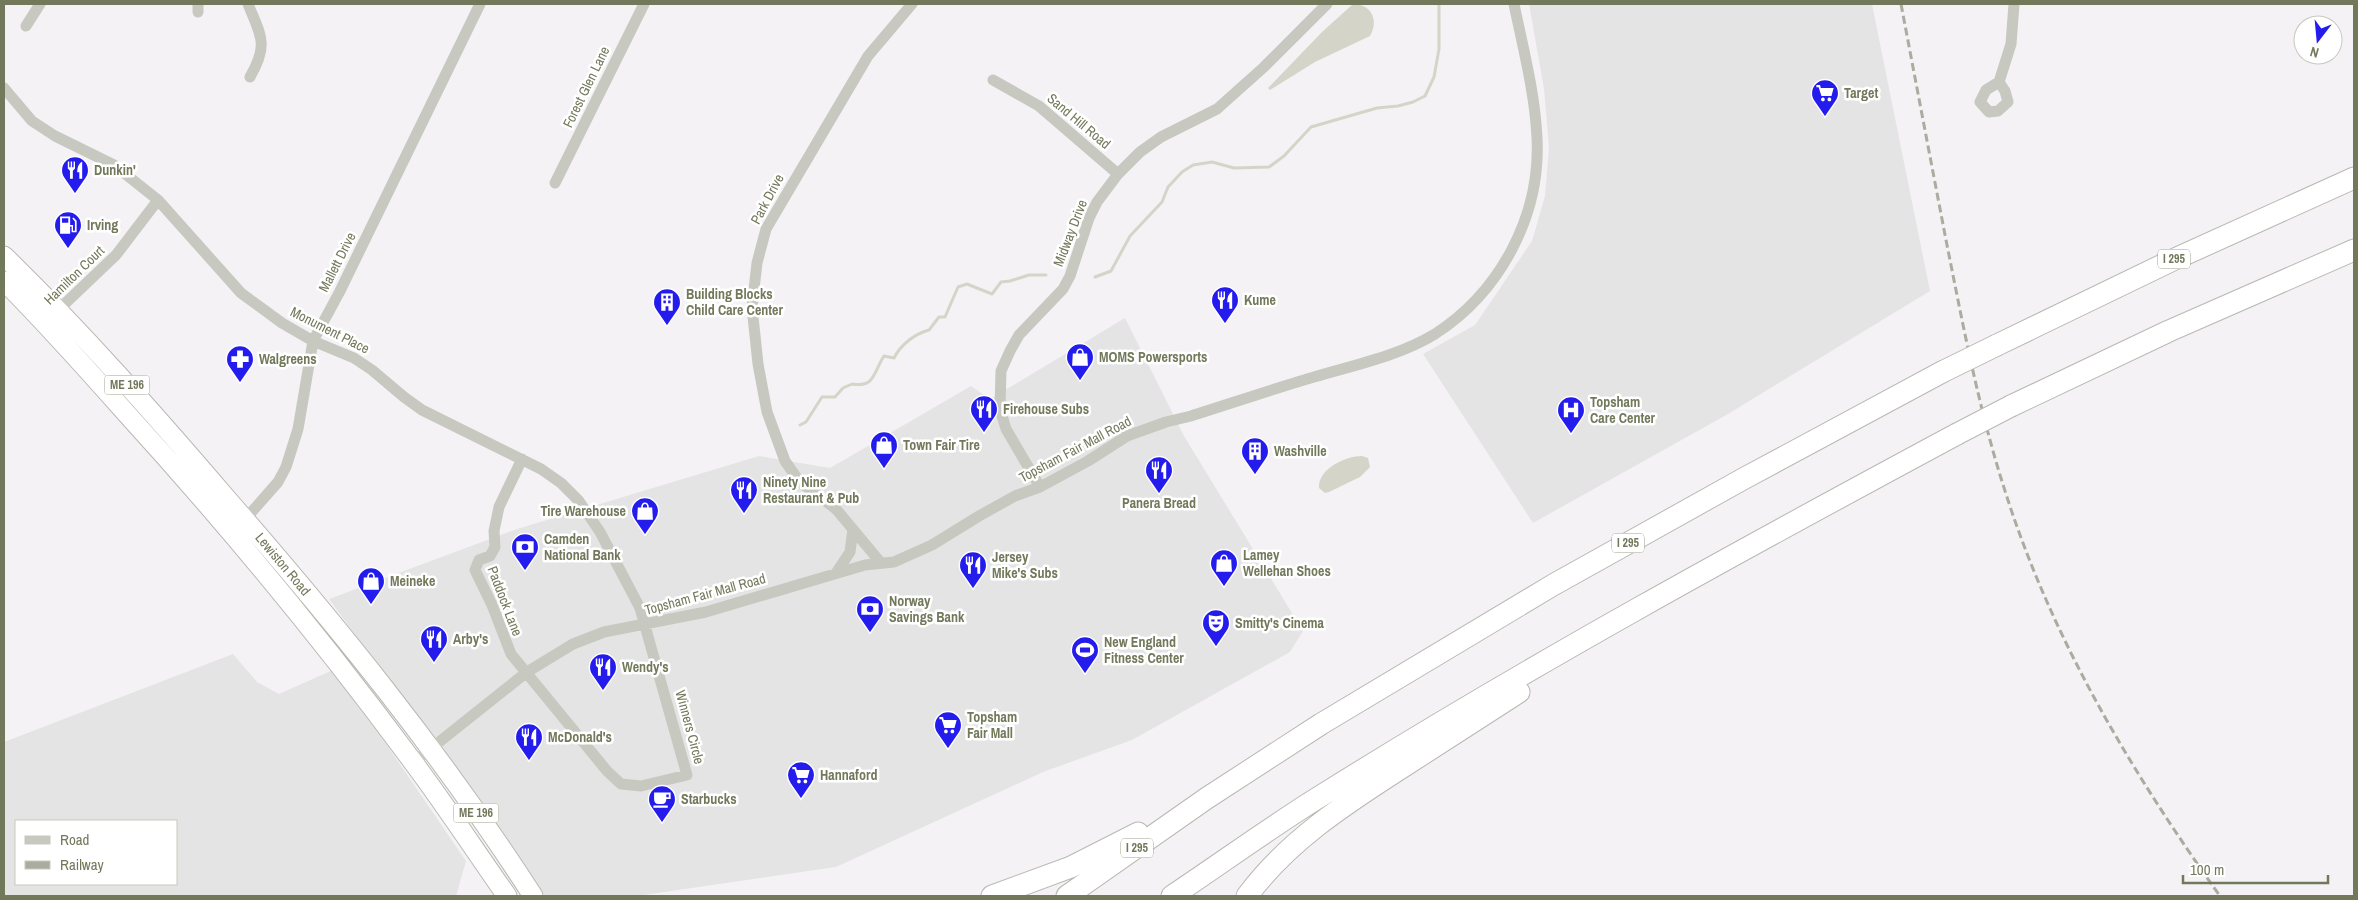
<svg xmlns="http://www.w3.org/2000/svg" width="2358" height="900" viewBox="0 0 2358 900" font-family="'Archivo Narrow',sans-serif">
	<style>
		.built { fill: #e5e4e4; fill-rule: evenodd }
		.water { fill: #d4d5c8 }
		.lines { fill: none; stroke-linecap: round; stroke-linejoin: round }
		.stream { stroke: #d4d5c8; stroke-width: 3 }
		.trunk-casing { stroke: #b8b9b1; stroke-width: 21 }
		.motorway-casing { stroke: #b8b9b1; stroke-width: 23 }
		.minor { stroke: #c7c9c0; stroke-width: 11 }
		.trunk { stroke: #fff; stroke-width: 19 }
		.motorway { stroke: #fff; stroke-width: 21 }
		.rail { stroke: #a9ad9f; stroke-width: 3; stroke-dasharray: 8 4; stroke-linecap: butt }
		.motorway-bridge-casing { stroke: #b8b9b1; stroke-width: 23; stroke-linecap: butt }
		.motorway-bridge { stroke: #fff; stroke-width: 21 }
		.labels { text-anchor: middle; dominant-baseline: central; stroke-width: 5; stroke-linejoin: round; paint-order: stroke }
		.shield { fill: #fff; stroke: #9ca18c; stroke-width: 1 }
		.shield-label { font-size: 12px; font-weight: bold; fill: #72795b }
		.street-label { font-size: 14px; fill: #72795b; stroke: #fff }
		.poi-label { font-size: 14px; font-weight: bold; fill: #72795b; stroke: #fff; text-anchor: start }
	</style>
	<rect width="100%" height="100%" fill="#f5f2f6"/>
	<!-- built -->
	<path class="built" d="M1529,4H1872L1930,291L1728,414L1533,523L1423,354L1475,325L1532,241L1545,196L1549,148L1544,89Z
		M1125,318L1184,436L1303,631L1290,652L1132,740L1043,772L836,867L637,896H545L329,599L517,529L759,456L830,468L971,386L990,399Z
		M233,654L257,682L279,694L335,669L466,861L456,896H4V742ZM16,821H176V884H16Z"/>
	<!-- water -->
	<path class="water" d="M1353,4C1372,4 1379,21 1370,36L1315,62L1270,90L1268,88L1322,32Z
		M1362,456L1368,458L1370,467L1360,477L1329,492L1325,493L1319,488C1318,469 1345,456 1362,456Z"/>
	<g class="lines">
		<!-- stream -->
		<path class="stream" d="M1095,277L1111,271L1130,236L1162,202L1168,187L1182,172L1193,165L1212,162L1234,168L1269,167L1284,156L1311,127L1377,108L1398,106L1413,102L1425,96L1434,77L1439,49V4
			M800,425L806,422L822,397H835L843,388L852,384C875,388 873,373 884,356L894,358C901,344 915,334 929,330L939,317H945L958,287L967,284L992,294L1001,282L1010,281L1029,275H1046"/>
		<!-- trunk casing -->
		<g class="trunk-casing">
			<path id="trunk" d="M4,256C83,333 155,415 227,499C337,625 443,756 533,896
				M4,281C47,324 86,368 126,413C228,525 323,640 413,762C446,806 476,852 507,896"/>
		</g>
		<!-- motorway casing -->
		<g class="motorway-casing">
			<path id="motorway" d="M1997,345L2177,258L2354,178
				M2011,406L2169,331L2354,250
				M992,896L1071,867L1138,833
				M1067,896L1207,798L1321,724L1553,585L1743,479L1942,372
				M1172,896C1223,862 1272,826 1324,794C1530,665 1743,549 1957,434
				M1247,896C1287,842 1342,806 1398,770C1438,744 1479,718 1519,692"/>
		</g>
		<!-- minor -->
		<path class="minor" d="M248,4C261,36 269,44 250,77
			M198,12V4
			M26,26L40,4
			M993,80L1039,106L1118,174
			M1999,82L2005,91L2008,102L1998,111L1989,112L1980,102L1986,90L1999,82L2011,44L2014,4
			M4,88L32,121L55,136L114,165L158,200L241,293L282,323L313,341L354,358L372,370L404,397L422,410L541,469L561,483L579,501L600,532L640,608L687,775L641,786L621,784L607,771L511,654L492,605L475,570L479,560L490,556L495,547L494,531L499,507L522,459
			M555,183L644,4
			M53,315L116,255L158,200
			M1040,487L1006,429L1000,409L1001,371L1010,351L1019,335L1063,289L1070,276L1089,218L1097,202L1118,174L1140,152L1161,137L1217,109L1264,67L1327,4
			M241,524L278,482L286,467L298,429L313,341L339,293L480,4
			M881,563L836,509L799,481L785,461L767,412L758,364L752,307L757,263L766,229L868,56L912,4
			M836,573L850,552L853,529
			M414,762L527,672L573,644L604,632L706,612L865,565L894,562L932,545L979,516L1015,496L1040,487L1088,461L1127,436L1166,422L1191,416C1232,403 1273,389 1314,377C1354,365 1399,356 1435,334C1500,292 1541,216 1537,138C1535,93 1523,48 1514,4"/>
		<!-- trunk -->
		<use href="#trunk" class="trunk"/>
		<!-- motorway -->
		<use href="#motorway" class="motorway"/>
		<!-- rail -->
		<path class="rail" d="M1901,4C1916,83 1931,162 1946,240C1963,325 1979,411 2006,494C2052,639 2132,773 2220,896"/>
		<!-- motorway-bridge casing -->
		<g class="motorway-bridge-casing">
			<path id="motorway-bridge" d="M1942,372L1997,345
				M1957,434L2011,406"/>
		</g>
		<!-- motorway-bridge -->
		<use href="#motorway-bridge" class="motorway-bridge"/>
	</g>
	<!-- icons -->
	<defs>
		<g id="supermarket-pin" transform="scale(1.4375)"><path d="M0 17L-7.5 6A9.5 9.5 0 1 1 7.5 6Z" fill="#241ced" stroke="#fff"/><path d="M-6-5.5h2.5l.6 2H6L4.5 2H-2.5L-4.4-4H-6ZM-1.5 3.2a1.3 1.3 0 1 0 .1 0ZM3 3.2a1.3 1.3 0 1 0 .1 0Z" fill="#fff"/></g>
		<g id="restaurant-pin" transform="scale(1.4375)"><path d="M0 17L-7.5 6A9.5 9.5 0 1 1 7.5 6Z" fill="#241ced" stroke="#fff"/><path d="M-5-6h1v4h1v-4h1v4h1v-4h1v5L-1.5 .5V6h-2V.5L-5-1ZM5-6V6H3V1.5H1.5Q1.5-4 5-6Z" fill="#fff"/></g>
		<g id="fuel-pin" transform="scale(1.4375)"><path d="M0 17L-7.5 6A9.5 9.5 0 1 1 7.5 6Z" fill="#241ced" stroke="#fff"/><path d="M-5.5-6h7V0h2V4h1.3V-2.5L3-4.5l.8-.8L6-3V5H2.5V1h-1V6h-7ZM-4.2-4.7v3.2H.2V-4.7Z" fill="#fff"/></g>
		<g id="building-pin" transform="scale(1.4375)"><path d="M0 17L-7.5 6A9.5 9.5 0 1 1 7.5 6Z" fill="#241ced" stroke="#fff"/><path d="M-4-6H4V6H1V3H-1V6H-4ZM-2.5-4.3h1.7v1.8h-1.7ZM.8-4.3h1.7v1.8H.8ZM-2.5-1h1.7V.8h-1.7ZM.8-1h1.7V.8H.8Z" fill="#fff"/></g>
		<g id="shop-pin" transform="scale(1.4375)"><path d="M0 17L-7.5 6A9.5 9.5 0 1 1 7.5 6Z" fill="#241ced" stroke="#fff"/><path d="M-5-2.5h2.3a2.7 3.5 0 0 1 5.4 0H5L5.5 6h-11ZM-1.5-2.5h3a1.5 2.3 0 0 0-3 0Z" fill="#fff"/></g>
		<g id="pharmacy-pin" transform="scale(1.4375)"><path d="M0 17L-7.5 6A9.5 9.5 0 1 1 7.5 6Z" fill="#241ced" stroke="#fff"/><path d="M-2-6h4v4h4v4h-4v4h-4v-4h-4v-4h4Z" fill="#fff"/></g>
		<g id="hospital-pin" transform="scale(1.4375)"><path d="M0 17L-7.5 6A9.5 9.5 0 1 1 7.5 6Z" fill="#241ced" stroke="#fff"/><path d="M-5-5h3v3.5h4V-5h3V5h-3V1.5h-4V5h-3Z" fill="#fff"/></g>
		<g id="bank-pin" transform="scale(1.4375)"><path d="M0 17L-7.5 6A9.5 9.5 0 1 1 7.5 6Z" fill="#241ced" stroke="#fff"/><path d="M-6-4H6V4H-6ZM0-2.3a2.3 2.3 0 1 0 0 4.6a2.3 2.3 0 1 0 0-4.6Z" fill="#fff"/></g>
		<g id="theatre-pin" transform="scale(1.4375)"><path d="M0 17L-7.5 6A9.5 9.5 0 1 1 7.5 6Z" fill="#241ced" stroke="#fff"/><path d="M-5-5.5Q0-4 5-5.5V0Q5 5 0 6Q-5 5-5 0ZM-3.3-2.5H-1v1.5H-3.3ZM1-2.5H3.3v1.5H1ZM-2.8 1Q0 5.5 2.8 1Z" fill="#fff"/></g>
		<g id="stadium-pin" transform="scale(1.4375)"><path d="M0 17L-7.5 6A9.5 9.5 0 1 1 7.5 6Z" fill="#241ced" stroke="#fff"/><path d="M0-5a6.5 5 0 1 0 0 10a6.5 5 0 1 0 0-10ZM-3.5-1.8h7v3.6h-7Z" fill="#fff"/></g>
		<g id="cafe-pin" transform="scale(1.4375)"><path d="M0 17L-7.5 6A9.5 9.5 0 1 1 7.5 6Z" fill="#241ced" stroke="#fff"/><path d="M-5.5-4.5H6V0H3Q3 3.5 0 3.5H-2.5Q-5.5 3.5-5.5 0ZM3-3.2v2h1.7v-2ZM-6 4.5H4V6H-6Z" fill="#fff"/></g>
	</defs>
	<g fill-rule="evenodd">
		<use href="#supermarket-pin" x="1825" y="93"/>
		<use href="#restaurant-pin" x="75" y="170"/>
		<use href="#fuel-pin" x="68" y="225"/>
		<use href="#restaurant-pin" x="1225" y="300"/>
		<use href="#building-pin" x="667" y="302"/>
		<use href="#shop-pin" x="1080" y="357"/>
		<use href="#pharmacy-pin" x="240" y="359"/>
		<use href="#restaurant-pin" x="984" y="409"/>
		<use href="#hospital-pin" x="1571" y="410"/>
		<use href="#shop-pin" x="884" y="445"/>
		<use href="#building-pin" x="1255" y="451"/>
		<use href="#restaurant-pin" x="1159" y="470"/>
		<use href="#restaurant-pin" x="744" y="490"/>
		<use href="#shop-pin" x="645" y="511"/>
		<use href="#bank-pin" x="525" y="547"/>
		<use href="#shop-pin" x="1224" y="563"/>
		<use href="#restaurant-pin" x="973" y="565"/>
		<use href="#shop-pin" x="371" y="581"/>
		<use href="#bank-pin" x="870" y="609"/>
		<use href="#theatre-pin" x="1216" y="623"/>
		<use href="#restaurant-pin" x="434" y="639"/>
		<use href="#stadium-pin" x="1085" y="650"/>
		<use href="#restaurant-pin" x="603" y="667"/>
		<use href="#supermarket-pin" x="948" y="725"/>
		<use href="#restaurant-pin" x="529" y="737"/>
		<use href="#supermarket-pin" x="801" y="775"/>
		<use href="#cafe-pin" x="662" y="799"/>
	</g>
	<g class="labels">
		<!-- shield labels -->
		<g class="shield">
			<rect x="2158" y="249.5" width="32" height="19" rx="4"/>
			<rect x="104.5" y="375.5" width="45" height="19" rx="4"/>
			<rect x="1612" y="533.5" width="32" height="19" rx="4"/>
			<rect x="453.5" y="803.5" width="45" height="19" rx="4"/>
			<rect x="1121" y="838.5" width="32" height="19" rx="4"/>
		</g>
		<g class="shield-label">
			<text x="2174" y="259">I 295</text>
			<text x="127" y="385">ME 196</text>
			<text x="1628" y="543">I 295</text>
			<text x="476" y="813">ME 196</text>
			<text x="1137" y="848">I 295</text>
		</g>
		<!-- street labels -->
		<g class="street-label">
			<text transform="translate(586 87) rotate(-64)">Forest Glen Lane</text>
			<text transform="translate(1079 121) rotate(40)">Sand Hill Road</text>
			<text transform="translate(767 199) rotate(-62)">Park Drive</text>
			<text transform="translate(1070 233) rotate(-69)">Midway Drive</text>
			<text transform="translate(337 262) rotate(-63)">Mallett Drive</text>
			<text transform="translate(74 275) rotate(-44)">Hamilton Court</text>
			<text transform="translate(330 330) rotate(27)">Monument Place</text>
			<text transform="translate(1075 449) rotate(-28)">Topsham Fair Mall Road</text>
			<text transform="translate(283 564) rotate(50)">Lewiston Road</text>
			<text transform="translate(705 594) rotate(-15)">Topsham Fair Mall Road</text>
			<text transform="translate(505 601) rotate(69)">Paddock Lane</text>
			<text transform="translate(690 727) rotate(75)">Winners Circle</text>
		</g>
		<!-- poi labels -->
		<g class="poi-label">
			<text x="1844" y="93">Target</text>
			<text x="94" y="170">Dunkin'</text>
			<text x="87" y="225">Irving</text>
			<text x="686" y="294">Building Blocks<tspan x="686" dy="16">Child Care Center</tspan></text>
			<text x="1244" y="300">Kume</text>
			<text x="1099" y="357">MOMS Powersports</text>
			<text x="259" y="359">Walgreens</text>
			<text x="1590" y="402">Topsham<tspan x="1590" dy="16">Care Center</tspan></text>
			<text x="1003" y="409">Firehouse Subs</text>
			<text x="903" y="445">Town Fair Tire</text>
			<text x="1274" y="451">Washville</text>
			<text x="763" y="482">Ninety Nine<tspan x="763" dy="16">Restaurant &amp; Pub</tspan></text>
			<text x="1159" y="503" text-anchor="middle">Panera Bread</text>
			<text x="626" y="511" text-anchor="end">Tire Warehouse</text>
			<text x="544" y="539">Camden<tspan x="544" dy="16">National Bank</tspan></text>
			<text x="1243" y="555">Lamey<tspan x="1243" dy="16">Wellehan Shoes</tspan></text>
			<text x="992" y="557">Jersey<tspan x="992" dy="16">Mike's Subs</tspan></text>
			<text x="390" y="581">Meineke</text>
			<text x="889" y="601">Norway<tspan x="889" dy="16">Savings Bank</tspan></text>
			<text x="1235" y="623">Smitty's Cinema</text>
			<text x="453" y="639">Arby's</text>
			<text x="1104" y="642">New England<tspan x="1104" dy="16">Fitness Center</tspan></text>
			<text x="622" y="667">Wendy's</text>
			<text x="967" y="717">Topsham<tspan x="967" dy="16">Fair Mall</tspan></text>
			<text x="548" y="737">McDonald's</text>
			<text x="820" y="775">Hannaford</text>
			<text x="681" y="799">Starbucks</text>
		</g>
	</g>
	<!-- border -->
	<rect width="2358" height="900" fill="none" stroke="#72795b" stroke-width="10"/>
	<!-- legend -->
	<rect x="15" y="820" width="162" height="65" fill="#ffffff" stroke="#c7c9bd"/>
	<rect x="25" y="836" width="25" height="8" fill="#c7c9c0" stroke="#c7c9bd"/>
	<text x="60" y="845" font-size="15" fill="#72795b">Road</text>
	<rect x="25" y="861" width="25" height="8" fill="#a9ad9f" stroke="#c7c9bd"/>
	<text x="60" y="870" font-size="15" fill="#72795b">Railway</text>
	<!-- north arrow -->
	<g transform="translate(2318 40) rotate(196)"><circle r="24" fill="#ffffff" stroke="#c7c9bd"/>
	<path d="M0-4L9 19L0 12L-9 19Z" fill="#241ced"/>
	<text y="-8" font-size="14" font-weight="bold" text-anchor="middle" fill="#72795b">N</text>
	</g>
	<!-- scale -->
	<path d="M2183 875v8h145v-8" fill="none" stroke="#72795b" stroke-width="2.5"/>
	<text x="2190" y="875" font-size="15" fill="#72795b" stroke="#ffffff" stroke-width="4" paint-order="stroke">100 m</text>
</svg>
